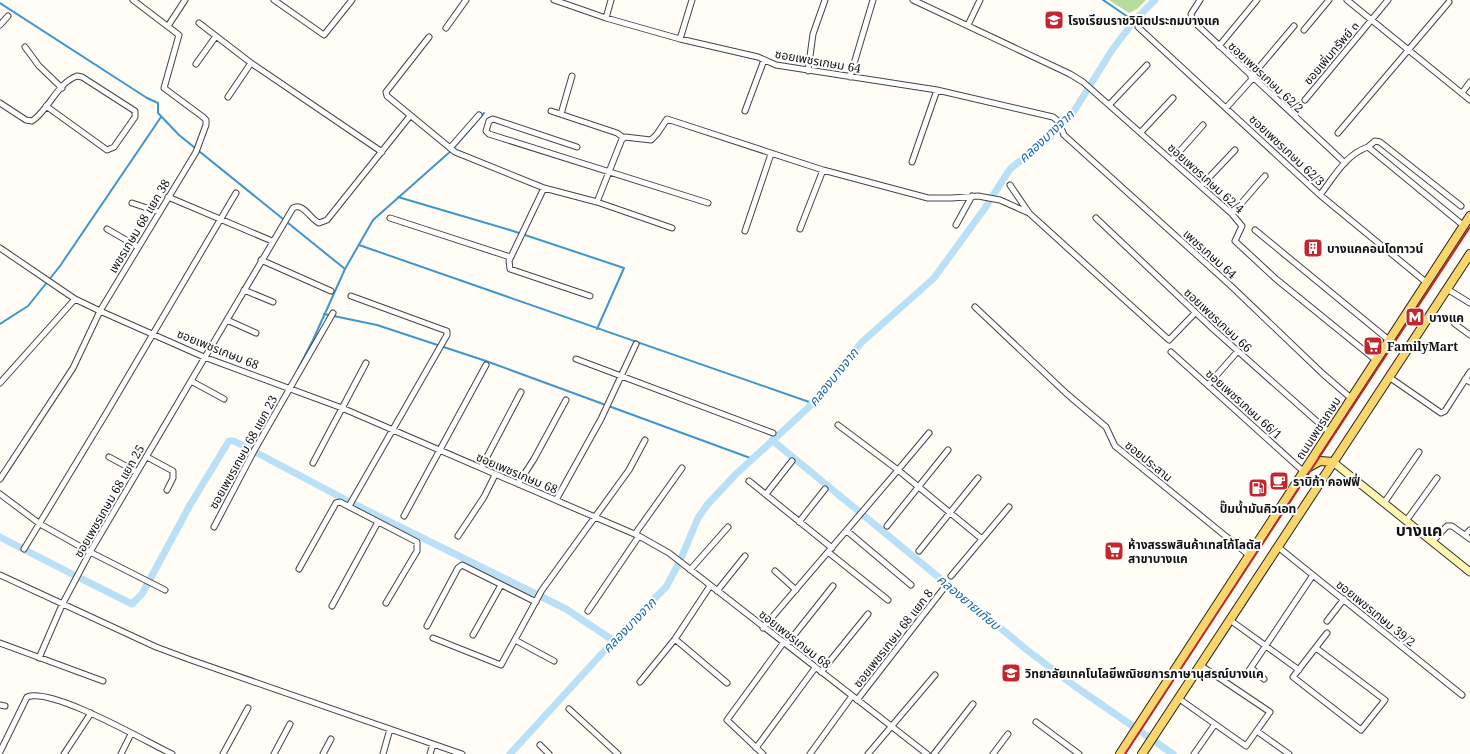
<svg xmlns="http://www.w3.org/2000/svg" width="1470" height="754" viewBox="0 0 1470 754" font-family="'Noto Serif','Noto Sans Thai',serif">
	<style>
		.forest { fill: #b9dc9c }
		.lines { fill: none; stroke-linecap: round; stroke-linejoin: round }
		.stream { stroke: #3f96cf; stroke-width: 2 }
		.canal { stroke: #b9e0f7; stroke-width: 7 }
		.minor-casing { stroke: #444; stroke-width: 7 }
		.secondary-casing { stroke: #333; stroke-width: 9 }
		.primary-casing { stroke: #222; stroke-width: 10 }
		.minor { stroke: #fff; stroke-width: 5 }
		.secondary { stroke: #fff6b0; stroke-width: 7 }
		.primary { stroke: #f9d66b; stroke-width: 8 }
		.rail { stroke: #c4262e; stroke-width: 2 }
		.labels { text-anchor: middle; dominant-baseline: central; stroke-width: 4; stroke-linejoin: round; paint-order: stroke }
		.poi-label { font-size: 12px; font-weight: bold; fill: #111; stroke: #fff; text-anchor: start }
		.street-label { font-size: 12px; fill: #111; stroke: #fff }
		.water-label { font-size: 13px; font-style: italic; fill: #1768a6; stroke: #fff }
		.district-label { font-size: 16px; font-weight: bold; fill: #111; stroke: #fff }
	</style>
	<rect width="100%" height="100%" fill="#fffdf5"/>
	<!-- forest -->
	<path class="forest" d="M1109,0H1146L1137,9L1129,13Z"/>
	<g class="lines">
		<!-- stream -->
		<path class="stream" d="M1103,0L1134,21
			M0,3L147,98L158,103V113L179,135L345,269
			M398,197L510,230L624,268L597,329
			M359,245L812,403
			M324,314L377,325L486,361L753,459
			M0,324L28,306L60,266L161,117
			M298,369L313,340L345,269L373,220L452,150L484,113"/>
		<!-- canal -->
		<path class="canal" d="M772,440L1027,650L1076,687L1173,754
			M259,454L346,500
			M356,505L566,609L614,641
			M0,537L72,574
			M82,579L132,604L142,594L190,505L229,441H234L249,449
			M510,754L628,625L666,587L679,563L698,518L707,505L735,475L809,407L862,342L934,278L985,208L1010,169L1050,137L1071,116L1112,50L1134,21L1155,0"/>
		<!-- minor casing -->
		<g class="minor-casing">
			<path id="minor" d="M274,0L324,35L352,0
				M554,0L606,18L680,39L758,57L776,65L937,90L1053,117L1058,121L1064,135L1230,285L1323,374L1352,399
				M913,0L1070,74L1083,82L1232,214L1242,226L1235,241L1276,279L1377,361
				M1200,0L1191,14L1193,21L1345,163
				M1347,0L1470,100
				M606,18L611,0
				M199,23L251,63L382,152
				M0,25L8,16
				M968,25L980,0
				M168,26L185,0
				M1138,27L1320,195L1427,283
				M446,28L466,0
				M1304,30L1329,0
				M429,37L386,92L387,96L455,152L544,188L597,202L672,228
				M680,39L692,0
				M1219,46L1257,0
				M25,47L39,66L62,88
				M196,64L216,36
				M808,71L813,34L825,0
				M850,77L873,0
				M1251,77L1294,26
				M1462,93L1470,82
				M228,97L251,63
				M1305,100L1388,0
				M0,103L26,120L32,121C49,110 57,83 77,76L82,77L135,111V117L114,147L107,150L46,106
				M1110,104L1147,65
				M1226,108L1253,78
				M551,111L617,133L624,138
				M745,111L764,60
				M561,114L572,76
				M1141,132L1173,98
				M1338,133L1449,2
				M577,147L493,119L489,121L486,131L489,134L708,203
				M1368,147L1375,141L1380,142L1461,206
				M450,148L479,115
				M1172,160L1203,125
				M912,162L937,90
				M1010,185L1029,213L1169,340L1195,313
				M1201,186L1235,150
				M544,188L509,261L510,269L590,296
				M1320,195C1334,177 1346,154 1368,147L1464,226
				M168,197L272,241
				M597,202L622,139L625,137L651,140L657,134L667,119L823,170L928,198H952L978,196L1000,200L1029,213
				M132,203L159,212
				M1232,214L1265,176
				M390,218L510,257
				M1096,218L1213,329L1330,433
				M956,225L972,196
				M107,229L138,247
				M800,229L823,170
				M1255,230L1390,341
				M745,231L771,154
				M0,248L75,299L100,311L204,357L342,408L639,536L669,553L927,754
				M261,260L331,291
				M1447,289L1470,303
				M244,290L273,302
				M975,307L1067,394L1106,427L1115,446L1250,556
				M227,320L256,333
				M1455,324L1470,335
				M1171,352L1304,472
				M576,359L773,433
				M1389,377L1441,413L1445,411L1470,372
				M1465,379L1470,382
				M191,381L224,399
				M0,383L75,299
				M1208,385L1237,352
				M929,433L898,470L982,539
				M109,457L137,472
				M147,457L173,471V478L167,490
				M313,463L366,363
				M481,468L521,392
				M0,479L73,368L100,311L196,152L206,125V120L203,117L164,88L179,35L133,0
				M749,481L832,548
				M518,484L534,459L566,400
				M0,494L40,524L90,552L165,590
				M766,494L792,461
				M556,500L601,419L636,344
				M1384,503L1419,452
				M349,506L447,335V331L444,330L351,296
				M404,516L486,365
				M1406,521L1437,478
				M799,522L825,489
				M887,526L948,450
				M214,527L255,449L333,313
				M847,531L911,585
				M635,534L682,468
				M1465,535L1470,530
				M458,536L484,497L495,475
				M1432,542L1447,526H1452L1470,539
				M1278,547L1462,695
				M24,549L107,412L236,193
				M919,551L978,478
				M828,552L888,600
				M299,569L336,503L340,502L417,542V551L386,603
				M690,570L728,527
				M775,571L796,590
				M0,575L156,647L191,660L462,754
				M951,576L1009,507
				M710,586L675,639L727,683
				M717,591L745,556
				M332,606L378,522
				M588,611L639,536
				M1230,620L1299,670
				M1327,621L1344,599
				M427,626L458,568L462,565L536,602
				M763,628L898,470L838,425
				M473,635L501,585
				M433,638L501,665L542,590L629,470L645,440
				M515,640L554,661
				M0,643L103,681
				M787,644L833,586
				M1316,648L1385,700L1361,730L1293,677L1327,633
				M39,658L62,605L90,552L293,208C303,202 310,219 319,223L327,220L410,116
				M1251,668L1264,679
				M821,672L868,614
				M1246,675L1313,575
				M640,682L675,639
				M1178,698L1246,746L1270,712L1200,665
				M857,700L944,588
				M0,705L5,706
				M569,709L618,754
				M1036,722L1079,754
				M1258,732L1289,754
				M540,745L549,754
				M756,748L815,668
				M0,752L27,697C52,687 145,741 172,754
				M64,754L91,713
				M121,754L131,734
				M223,754L248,708
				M274,754L290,724
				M323,754L331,739
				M383,754L390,729
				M430,754L433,744
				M763,754L727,720L784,642
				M810,754L852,696
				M868,754L935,675
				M934,754L973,704
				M993,754L1008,734
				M1194,754L1215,724"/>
		</g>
		<!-- secondary casing -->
		<g class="secondary-casing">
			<path id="secondary" d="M1333,462L1470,572"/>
		</g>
		<!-- primary casing -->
		<g class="primary-casing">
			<path id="primary" d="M1309,467L1320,461L1333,462
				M1120,754L1470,216
				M1142,754L1470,254"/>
		</g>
		<!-- minor -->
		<use href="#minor" class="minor"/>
		<!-- secondary -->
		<use href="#secondary" class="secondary"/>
		<!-- primary -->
		<use href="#primary" class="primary"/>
		<!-- rail -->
		<path class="rail" d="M1125,754L1470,227"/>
	</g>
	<!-- icons -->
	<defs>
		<g id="school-square" transform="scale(1)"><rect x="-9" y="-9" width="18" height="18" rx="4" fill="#c4262e" stroke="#fff"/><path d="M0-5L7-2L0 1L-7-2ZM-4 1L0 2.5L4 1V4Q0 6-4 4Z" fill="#fff"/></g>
		<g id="building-square" transform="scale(1)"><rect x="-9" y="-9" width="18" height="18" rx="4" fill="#c4262e" stroke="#fff"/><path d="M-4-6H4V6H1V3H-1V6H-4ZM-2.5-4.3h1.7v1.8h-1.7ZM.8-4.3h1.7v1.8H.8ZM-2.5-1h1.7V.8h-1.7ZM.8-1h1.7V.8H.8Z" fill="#fff"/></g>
		<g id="metro-square" transform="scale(1)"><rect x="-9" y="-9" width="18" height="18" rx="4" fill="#c4262e" stroke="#fff"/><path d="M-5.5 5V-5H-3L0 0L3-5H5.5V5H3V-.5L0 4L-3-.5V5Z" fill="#fff"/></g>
		<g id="supermarket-square" transform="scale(1)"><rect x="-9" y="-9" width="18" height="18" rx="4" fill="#c4262e" stroke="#fff"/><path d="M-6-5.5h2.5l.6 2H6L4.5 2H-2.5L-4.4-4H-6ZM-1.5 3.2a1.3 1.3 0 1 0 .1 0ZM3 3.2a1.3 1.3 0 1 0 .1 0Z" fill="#fff"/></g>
		<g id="cafe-square" transform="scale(1)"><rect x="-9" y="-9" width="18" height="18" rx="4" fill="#c4262e" stroke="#fff"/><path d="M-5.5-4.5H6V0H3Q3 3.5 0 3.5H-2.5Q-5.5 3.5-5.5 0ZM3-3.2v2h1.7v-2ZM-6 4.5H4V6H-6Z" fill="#fff"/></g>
		<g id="fuel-square" transform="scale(1)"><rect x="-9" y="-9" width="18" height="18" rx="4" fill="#c4262e" stroke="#fff"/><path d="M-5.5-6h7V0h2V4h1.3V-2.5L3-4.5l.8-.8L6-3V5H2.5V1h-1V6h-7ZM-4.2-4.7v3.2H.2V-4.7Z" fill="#fff"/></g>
		<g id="university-square" transform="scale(1)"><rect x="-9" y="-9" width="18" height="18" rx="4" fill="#c4262e" stroke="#fff"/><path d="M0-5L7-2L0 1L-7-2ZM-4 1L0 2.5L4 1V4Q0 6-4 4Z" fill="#fff"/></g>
	</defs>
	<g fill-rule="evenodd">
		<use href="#school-square" x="1054" y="20"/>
		<use href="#building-square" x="1313" y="248"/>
		<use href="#metro-square" x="1415" y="317"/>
		<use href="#supermarket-square" x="1373" y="346"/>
		<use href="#cafe-square" x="1279" y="481"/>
		<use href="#fuel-square" x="1258" y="488"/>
		<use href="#supermarket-square" x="1114" y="551"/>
		<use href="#university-square" x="1011" y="673"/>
	</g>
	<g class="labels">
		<!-- poi labels -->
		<g class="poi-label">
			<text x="1068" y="20">โรงเรียนราชวินิตประถมบางแค</text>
			<text x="1327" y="248">บางแคคอนโดทาวน์</text>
			<text x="1429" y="317">บางแค</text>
			<text x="1387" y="346">FamilyMart</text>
			<text x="1293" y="481">ราบิก้า คอฟฟี่</text>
			<text x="1258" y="508" text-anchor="middle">ปั๊มน้ำมันคิวเอท</text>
			<text x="1128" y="544">ห้างสรรพสินค้าเทสโก้โลตัส<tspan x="1128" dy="14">สาขาบางแค</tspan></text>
			<text x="1025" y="673">วิทยาลัยเทคโนโลยีพณิชยการภาษานุสรณ์บางแค</text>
		</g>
		<!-- street labels -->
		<g class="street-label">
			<text transform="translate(1331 53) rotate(-50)">ซอยเพิ่มทรัพย์ ๓</text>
			<text transform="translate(818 61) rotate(10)">ซอยเพชรเกษม 64</text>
			<text transform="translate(1266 77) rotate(43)">ซอยเพชรเกษม 62/2</text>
			<text transform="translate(1287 150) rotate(43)">ซอยเพชรเกษม 62/3</text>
			<text transform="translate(1206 178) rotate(42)">ซอยเพชรเกษม 62/4</text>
			<text transform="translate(139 226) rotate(-59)">เพชรเกษม 68 แยก 38</text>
			<text transform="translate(1210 254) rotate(42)">เพชรเกษม 64</text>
			<text transform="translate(1218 320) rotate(43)">ซอยเพชรเกษม 66</text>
			<text transform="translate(218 349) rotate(22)">ซอยเพชรเกษม 68</text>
			<text transform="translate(1244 404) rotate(42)">ซอยเพชรเกษม 66/1</text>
			<text transform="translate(1318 428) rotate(-57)">ถนนเพชรเกษม</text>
			<text transform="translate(243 452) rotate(-61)">ซอยเพชรเกษม 68 แยก 23</text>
			<text transform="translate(1149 461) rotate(39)">ซอยประสาน</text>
			<text transform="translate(517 473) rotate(23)">ซอยเพชรเกษม 68</text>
			<text transform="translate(109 501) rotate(-60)">ซอยเพชรเกษม 68 แยก 25</text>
			<text transform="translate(1376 613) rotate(39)">ซอยเพชรเกษม 39/2</text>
			<text transform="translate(893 638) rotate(-52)">ซอยเพชรเกษม 68 แยก 8</text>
			<text transform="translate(795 639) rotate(38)">ซอยเพชรเกษม 68</text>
		</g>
		<!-- water labels -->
		<g class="water-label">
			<text transform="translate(1046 136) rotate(-43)">คลองบางจาก</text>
			<text transform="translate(833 377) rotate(-51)">คลองบางจาก</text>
			<text transform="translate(969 602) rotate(40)">คลองยายเทียบ</text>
			<text transform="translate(629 625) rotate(-46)">คลองบางจาก</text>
		</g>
		<!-- district labels -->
		<g class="district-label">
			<text x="1419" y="530">บางแค</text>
		</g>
	</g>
</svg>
